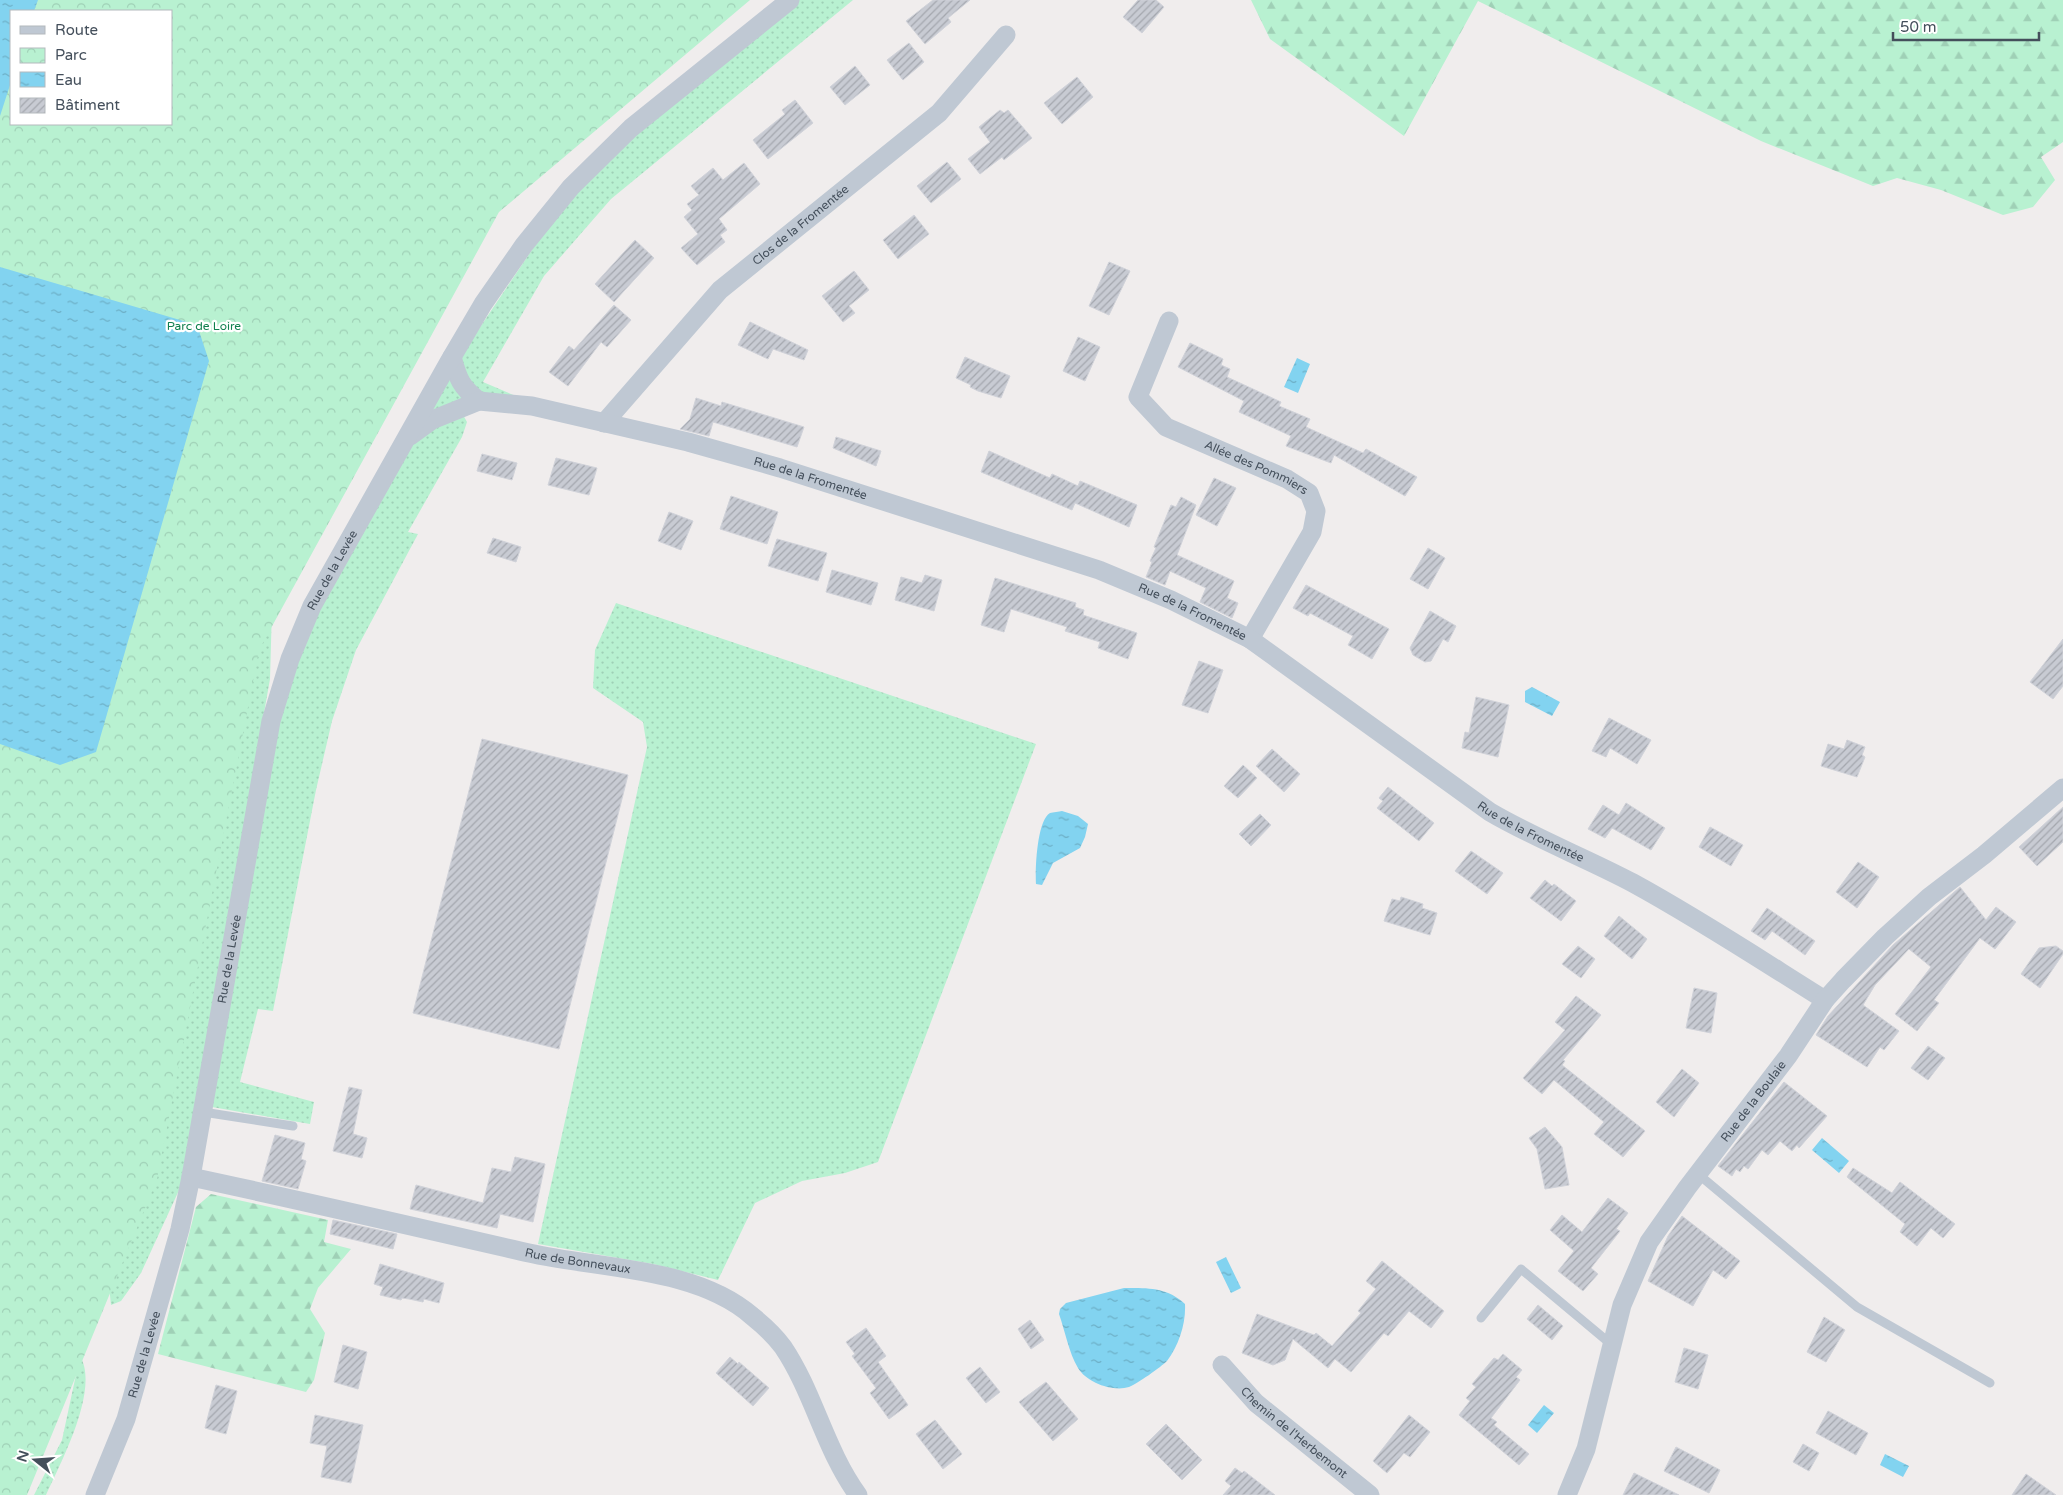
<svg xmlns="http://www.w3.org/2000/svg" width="2063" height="1495" viewBox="0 0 2063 1495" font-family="'Varela Round',sans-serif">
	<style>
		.grass { fill: url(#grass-dots) }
		.forest { fill: url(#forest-firs) }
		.park { fill: url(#park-crowns); fill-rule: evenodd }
		.water { fill: url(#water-ripples) }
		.building { fill: url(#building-hatch); stroke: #d0d2d9 }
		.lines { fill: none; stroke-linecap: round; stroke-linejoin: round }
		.service { stroke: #bfc8d3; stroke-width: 9 }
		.minor { stroke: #bfc8d3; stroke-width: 19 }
		.labels { text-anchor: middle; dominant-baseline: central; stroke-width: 4.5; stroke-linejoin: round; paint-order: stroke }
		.street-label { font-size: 12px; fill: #444f5b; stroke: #fff }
		.park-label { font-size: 12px; fill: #11804f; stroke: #fff }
	</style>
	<defs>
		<pattern id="grass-dots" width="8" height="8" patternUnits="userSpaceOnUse" patternTransform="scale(1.25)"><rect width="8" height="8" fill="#b8f1d1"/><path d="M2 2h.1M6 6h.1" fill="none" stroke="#9fd0b6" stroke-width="1.8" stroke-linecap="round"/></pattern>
		<pattern id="forest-firs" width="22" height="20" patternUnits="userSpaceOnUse" patternTransform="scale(1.25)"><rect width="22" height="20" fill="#b8f1d1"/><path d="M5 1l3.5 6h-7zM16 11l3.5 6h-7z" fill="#9fd0b6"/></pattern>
		<pattern id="park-crowns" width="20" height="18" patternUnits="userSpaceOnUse" patternTransform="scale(1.25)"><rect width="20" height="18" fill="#b8f1d1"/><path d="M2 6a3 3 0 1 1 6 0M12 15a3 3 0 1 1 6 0" fill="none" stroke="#9fd0b6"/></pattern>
		<pattern id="water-ripples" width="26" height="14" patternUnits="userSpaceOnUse" patternTransform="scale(1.25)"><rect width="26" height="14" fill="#82d3f0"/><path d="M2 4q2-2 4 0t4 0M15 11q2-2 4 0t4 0" fill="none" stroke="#6caec5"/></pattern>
		<pattern id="building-hatch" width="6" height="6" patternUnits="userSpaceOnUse" patternTransform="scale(1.25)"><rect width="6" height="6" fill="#c8cbd3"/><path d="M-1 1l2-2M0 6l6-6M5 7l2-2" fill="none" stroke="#a4a7ae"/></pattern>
	</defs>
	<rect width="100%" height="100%" fill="#f0eded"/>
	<!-- grass -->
	<path class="grass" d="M799,0H853L611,199L544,276L483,382L518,397L473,391L458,360L564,202L637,129Z
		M448,373L465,398L422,419Z
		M462,413L467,422L462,437L408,532L418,534L356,650L332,721L316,790L273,1011L258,1009L240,1082L314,1102L310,1124L212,1107L278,715L317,609L412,443L432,428Z
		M616,603L1036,744L878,1162L845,1173L802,1181L755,1203L718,1280L653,1264L538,1244L647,747L643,722L593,688L595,650Z
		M272,608L270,679L180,1188L141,1273L121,1301L111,1305L109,1286L190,852Z
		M80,1356C100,1389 61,1462 46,1495H34L62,1440Z"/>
	<!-- forest -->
	<path class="forest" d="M1251,0H2063V142L2041,157L2055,180L2033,207L2003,215L1941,190L1897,178L1873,186L1761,141L1478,1L1404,136L1270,39Z
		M211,1194L328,1220L324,1242L351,1249L318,1288L310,1309L325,1333L314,1380L306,1392L158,1354L196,1207Z"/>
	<!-- park -->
	<path class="park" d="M0,0H750L499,212L259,650L157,1179L27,1495H0ZM11,11H171V124H11Z"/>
	<!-- water -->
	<path class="water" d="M0,0H38L34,11H11V82L0,116Z
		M0,267L197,325L209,361L96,752L60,765L0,744Z
		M1297,358L1310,364L1298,393L1284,387Z
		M1532,687L1560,702L1552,716L1525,702V691Z
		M1062,811L1078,816L1088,824L1085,837L1080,848L1053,863L1042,885L1036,884C1035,870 1037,820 1050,813C1053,812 1059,812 1062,811Z
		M1822,1138L1849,1161L1839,1173L1812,1150Z
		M1226,1257L1241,1288L1231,1293L1216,1262Z
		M1124,1288C1147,1288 1167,1287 1185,1304C1186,1323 1179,1345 1167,1361C1161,1367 1137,1384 1129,1387C1113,1392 1087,1383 1078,1368C1069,1353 1065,1331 1059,1314L1060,1309L1066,1303Z
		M1544,1405L1554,1413L1537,1433L1528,1425Z
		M1885,1454L1909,1466L1903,1477L1880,1465Z"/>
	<!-- building -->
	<path class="building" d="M933,0H970L948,18L951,22L925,44L906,21Z
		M1138,0H1156L1164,7L1142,33L1123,17Z
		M909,43L924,62L903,80L887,60Z
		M855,66L870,85L845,105L830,87Z
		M1077,77L1093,97L1062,124L1044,103Z
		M795,100L813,123L768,159L753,140L785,114L782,110Z
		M1000,110L1004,113L1008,110L1032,138L1004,160L1002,157L980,174L968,159L990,142L979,127Z
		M947,162L961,179L931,203L917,186Z
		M744,163L760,184L719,219L727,230L720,235L725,242L697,265L681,248L698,234L684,217L692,210L687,204L699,195L691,186L713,168L723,180Z
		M914,215L929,234L898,259L883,240Z
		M635,240L654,258L614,302L595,284Z
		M1109,262L1130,271L1109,315L1089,306Z
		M854,271L869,290L849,306L855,313L843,322L822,296Z
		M614,305L631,320L607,347L601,342L568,386L549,372L569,346L574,350Z
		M750,322L808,350L804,360L773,349L768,359L738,345Z
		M1078,337L1100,347L1085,381L1063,371Z
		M1190,343L1223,359L1221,365L1230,369L1227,377L1281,402L1279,406L1310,419L1306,427L1363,453L1366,449L1417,477L1405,496L1334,455L1331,463L1286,446L1291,436L1239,412L1244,401L1178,367Z
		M965,357L1010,376L1001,398L978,391L970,387L971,385L956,378Z
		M696,398L721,406L722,402L804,427L797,447L713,422L709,436L680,429L690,419Z
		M836,437L881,451L876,466L833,448Z
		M989,451L1050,478L1052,474L1078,486L1080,481L1137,505L1129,527L1075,503L1072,510L981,472Z
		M482,454L517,463L512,480L477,471Z
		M556,458L597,468L589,495L548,485Z
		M1214,478L1236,488L1217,526L1196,515Z
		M731,496L778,512L767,544L720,529Z
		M1181,497L1196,505L1177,555L1234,581L1227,598L1238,603L1232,618L1200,602L1206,588L1170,571L1165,585L1146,577L1152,562L1150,561L1156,548L1154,547L1171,505L1176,507Z
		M669,512L693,521L681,550L658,541Z
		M493,538L521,547L516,562L487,553Z
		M777,539L827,553L818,581L768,566Z
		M1428,548L1445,558L1428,589L1410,579Z
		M832,570L878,583L871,605L826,592Z
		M925,575L942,580L934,611L895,600L901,577L922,583Z
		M995,578L1076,603L1075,607L1084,610L1083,615L1137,633L1128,659L1098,648L1100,642L1065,631L1067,627L1011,609L1004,632L981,625Z
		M1306,585L1389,629L1372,659L1348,645L1353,636L1310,613L1308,616L1293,608Z
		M1430,611L1456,626L1448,642L1443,639L1431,661L1425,662L1413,655L1410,648Z
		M2063,639V686L2053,699L2030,682Z
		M1199,661L1223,670L1208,713L1182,705Z
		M1476,697L1509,705L1498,757L1462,748L1465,732L1469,733Z
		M1609,718L1651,740L1637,764L1610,748L1606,757L1592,751Z
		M482,739L628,775L559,1049L413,1013Z
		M1847,740L1865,747L1862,755L1865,757L1857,777L1821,766L1828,744L1844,749Z
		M1272,749L1300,774L1284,792L1256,766Z
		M1243,765L1257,778L1238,798L1224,786Z
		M1388,787L1434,823L1419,841L1377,808L1383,801L1379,798Z
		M1626,803L1665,828L1651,850L1612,828L1605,838L1588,829L1603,805L1619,815Z
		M2063,807V842L2037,866L2019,847Z
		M1260,814L1271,825L1251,846L1239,834Z
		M1710,827L1743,845L1731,866L1699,847Z
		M1471,851L1503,873L1487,894L1455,871Z
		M1858,862L1879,877L1857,908L1836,892Z
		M1545,880L1552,886L1554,884L1576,901L1561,921L1530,898Z
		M1960,887L1986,920L1996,907L2016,922L1995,949L1980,938L1934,1000L1939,1003L1917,1031L1895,1014L1931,967L1909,949L1875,985L1863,1005L1899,1031L1884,1050L1880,1047L1867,1067L1816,1035L1828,1016L1893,945Z
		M1401,897L1423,904L1422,908L1437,913L1430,935L1384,921L1392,899L1400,901Z
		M1767,908L1815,941L1805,955L1772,931L1765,940L1751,931Z
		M1619,916L1647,939L1632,959L1604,936Z
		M1578,946L1595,959L1581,978L1562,964Z
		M2056,946L2063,951V954L2040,988L2021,974L2039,948Z
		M1694,988L1717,993L1711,1033L1686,1028Z
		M1576,996L1601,1015L1563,1060L1565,1061L1562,1065L1645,1131L1623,1157L1594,1134L1604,1122L1554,1080L1542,1094L1523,1078L1565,1030L1555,1022Z
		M1928,1046L1945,1058L1928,1080L1911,1068Z
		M1682,1069L1699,1083L1674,1117L1656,1102Z
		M1784,1082L1827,1116L1799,1148L1797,1145L1792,1151L1780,1141L1768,1155L1762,1150L1748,1169L1744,1166L1740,1172L1736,1169L1732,1176L1718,1166Z
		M349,1087L362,1090L353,1134L367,1138L362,1158L333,1151Z
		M1545,1127L1562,1147L1569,1185L1545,1189L1537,1149L1529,1138Z
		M275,1135L305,1143L301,1159L306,1161L298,1189L262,1181Z
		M515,1157L545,1164L533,1222L500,1214L497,1228L410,1209L416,1185L483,1203L492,1168L511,1172Z
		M1853,1168L1892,1193L1900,1182L1955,1224L1943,1238L1931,1228L1917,1246L1900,1232L1905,1224L1847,1177Z
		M1608,1198L1628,1213L1616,1229L1620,1231L1591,1268L1598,1274L1583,1291L1558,1271L1574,1251L1550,1230L1562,1215L1582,1232Z
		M1682,1216L1740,1261L1726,1279L1713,1270L1693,1306L1648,1281L1668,1236Z
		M333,1220L397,1234L393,1249L330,1234Z
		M1382,1261L1444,1311L1431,1328L1409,1311L1388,1336L1384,1333L1351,1372L1335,1359L1328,1368L1293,1339L1285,1360L1273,1365L1242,1353L1257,1314L1314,1335L1316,1333L1332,1346L1361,1313L1358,1311L1376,1289L1366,1281Z
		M380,1264L444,1283L439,1303L424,1299L423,1302L409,1299L402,1298L401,1300L380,1295L383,1287L374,1284Z
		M1538,1305L1563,1326L1552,1340L1527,1319Z
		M1824,1317L1845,1330L1826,1362L1807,1352Z
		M1030,1320L1044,1340L1031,1349L1018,1329Z
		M866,1328L886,1356L878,1362L908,1405L889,1419L870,1393L876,1388L852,1356L855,1354L846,1342Z
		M343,1345L367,1352L358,1389L334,1382Z
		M1684,1348L1708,1355L1698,1389L1675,1382Z
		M1503,1354L1522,1370L1516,1377L1520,1380L1491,1418L1497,1422L1494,1425L1529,1454L1519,1465L1459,1415L1470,1401L1466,1398L1476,1387L1472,1384L1494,1358L1498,1360Z
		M730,1357L738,1364L739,1362L769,1388L753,1406L716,1373Z
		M980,1367L1000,1392L986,1403L966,1378Z
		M1046,1382L1078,1419L1053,1441L1019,1402Z
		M216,1385L237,1391L226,1434L205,1428Z
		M1828,1411L1868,1433L1856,1455L1816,1433Z
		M315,1415L363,1425L351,1483L321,1477L327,1446L310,1443Z
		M1409,1415L1430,1432L1410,1457L1404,1453L1387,1473L1373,1461Z
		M935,1420L962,1454L943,1469L916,1434Z
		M1166,1424L1202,1460L1182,1480L1146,1444Z
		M1803,1444L1819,1453L1809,1471L1793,1462Z
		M1676,1447L1720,1470L1709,1493L1664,1471Z
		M1235,1468L1242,1473L1244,1471L1275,1495H1223L1231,1486L1225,1481Z
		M1634,1473L1679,1495H1623Z
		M2026,1474L2056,1495H2012Z"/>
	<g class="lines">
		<!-- service -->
		<path class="service" d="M203,1112L293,1126
			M1698,1174L1857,1307L1990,1383
			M1481,1318L1521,1269L1612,1345"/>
		<!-- minor -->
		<g class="minor">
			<path id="s1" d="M1169,321L1138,397L1166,427L1287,479L1309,493L1316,511L1312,532L1250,639"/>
			<path d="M452,357C458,379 461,387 479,401"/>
			<path id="s2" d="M604,423L720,290L939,113L1006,35"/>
			<path id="s3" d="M410,436L432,420L479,401L532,406L688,442L780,468L1099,570L1171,600L1250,639L1490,812C1536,839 1586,858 1633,883C1699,919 1761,960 1825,1000"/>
			<path id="s4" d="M191,1177C304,1201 416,1227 529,1253C599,1269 696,1267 752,1316C762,1324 775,1336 783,1347C814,1393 825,1450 858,1495"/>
			<path id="s5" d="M1222,1365L1256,1403L1370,1495"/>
			<path id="s6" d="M95,1495L126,1419L180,1229L191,1177L271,721L290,659L312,606L449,362L483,304L524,245L571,187L631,128L790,0"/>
			<path id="s7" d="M1567,1495L1586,1449L1622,1305L1649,1242L1687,1188L1788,1056L1825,1000L1843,980L1885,937L1929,897L1984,855L2063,788"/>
		</g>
	</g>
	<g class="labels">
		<!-- street labels -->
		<g class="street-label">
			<text stroke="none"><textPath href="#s2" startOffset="280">Clos de la Fromentée</textPath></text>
			<text stroke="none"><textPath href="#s1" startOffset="222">Allée des Pommiers</textPath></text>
			<text stroke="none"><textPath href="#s3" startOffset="419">Rue de la Fromentée</textPath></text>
			<text stroke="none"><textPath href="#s6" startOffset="959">Rue de la Levée</textPath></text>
			<text stroke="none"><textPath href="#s3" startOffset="824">Rue de la Fromentée</textPath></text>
			<text stroke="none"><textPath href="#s3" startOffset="1229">Rue de la Fromentée</textPath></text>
			<text stroke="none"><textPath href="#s6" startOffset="554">Rue de la Levée</textPath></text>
			<text stroke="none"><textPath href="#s7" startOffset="442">Rue de la Boulaie</textPath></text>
			<text stroke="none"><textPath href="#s4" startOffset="396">Rue de Bonnevaux</textPath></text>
			<text stroke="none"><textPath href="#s6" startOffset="149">Rue de la Levée</textPath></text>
			<text stroke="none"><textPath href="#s5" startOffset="99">Chemin de l'Herbemont</textPath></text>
		</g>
		<!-- park labels -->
		<g class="park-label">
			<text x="204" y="326">Parc de Loire</text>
		</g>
	</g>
	<!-- legend -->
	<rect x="10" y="10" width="162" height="115" fill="#ffffff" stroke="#b4b9bd"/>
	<rect x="20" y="26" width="25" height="8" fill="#bfc8d3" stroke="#b4b9bd"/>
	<text x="55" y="35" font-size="15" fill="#444f5b">Route</text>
	<rect x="20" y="48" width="25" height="15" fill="url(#park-crowns)" stroke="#b4b9bd"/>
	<text x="55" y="60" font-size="15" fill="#444f5b">Parc</text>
	<rect x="20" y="72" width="25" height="15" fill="url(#water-ripples)" stroke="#b4b9bd"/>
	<text x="55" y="85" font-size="15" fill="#444f5b">Eau</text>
	<rect x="20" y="98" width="25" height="15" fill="url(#building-hatch)" stroke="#b4b9bd"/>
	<text x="55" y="110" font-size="15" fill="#444f5b">Bâtiment</text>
	<!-- north arrow -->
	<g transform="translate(35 1460) rotate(287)" stroke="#ffffff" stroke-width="4" paint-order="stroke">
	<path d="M0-4L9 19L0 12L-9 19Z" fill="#444f5b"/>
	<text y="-8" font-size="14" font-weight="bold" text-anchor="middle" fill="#444f5b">N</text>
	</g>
	<!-- scale -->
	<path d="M1893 32v8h146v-8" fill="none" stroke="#444f5b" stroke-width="2.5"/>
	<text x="1900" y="32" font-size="15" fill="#444f5b" stroke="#ffffff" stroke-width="4" paint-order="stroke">50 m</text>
</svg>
